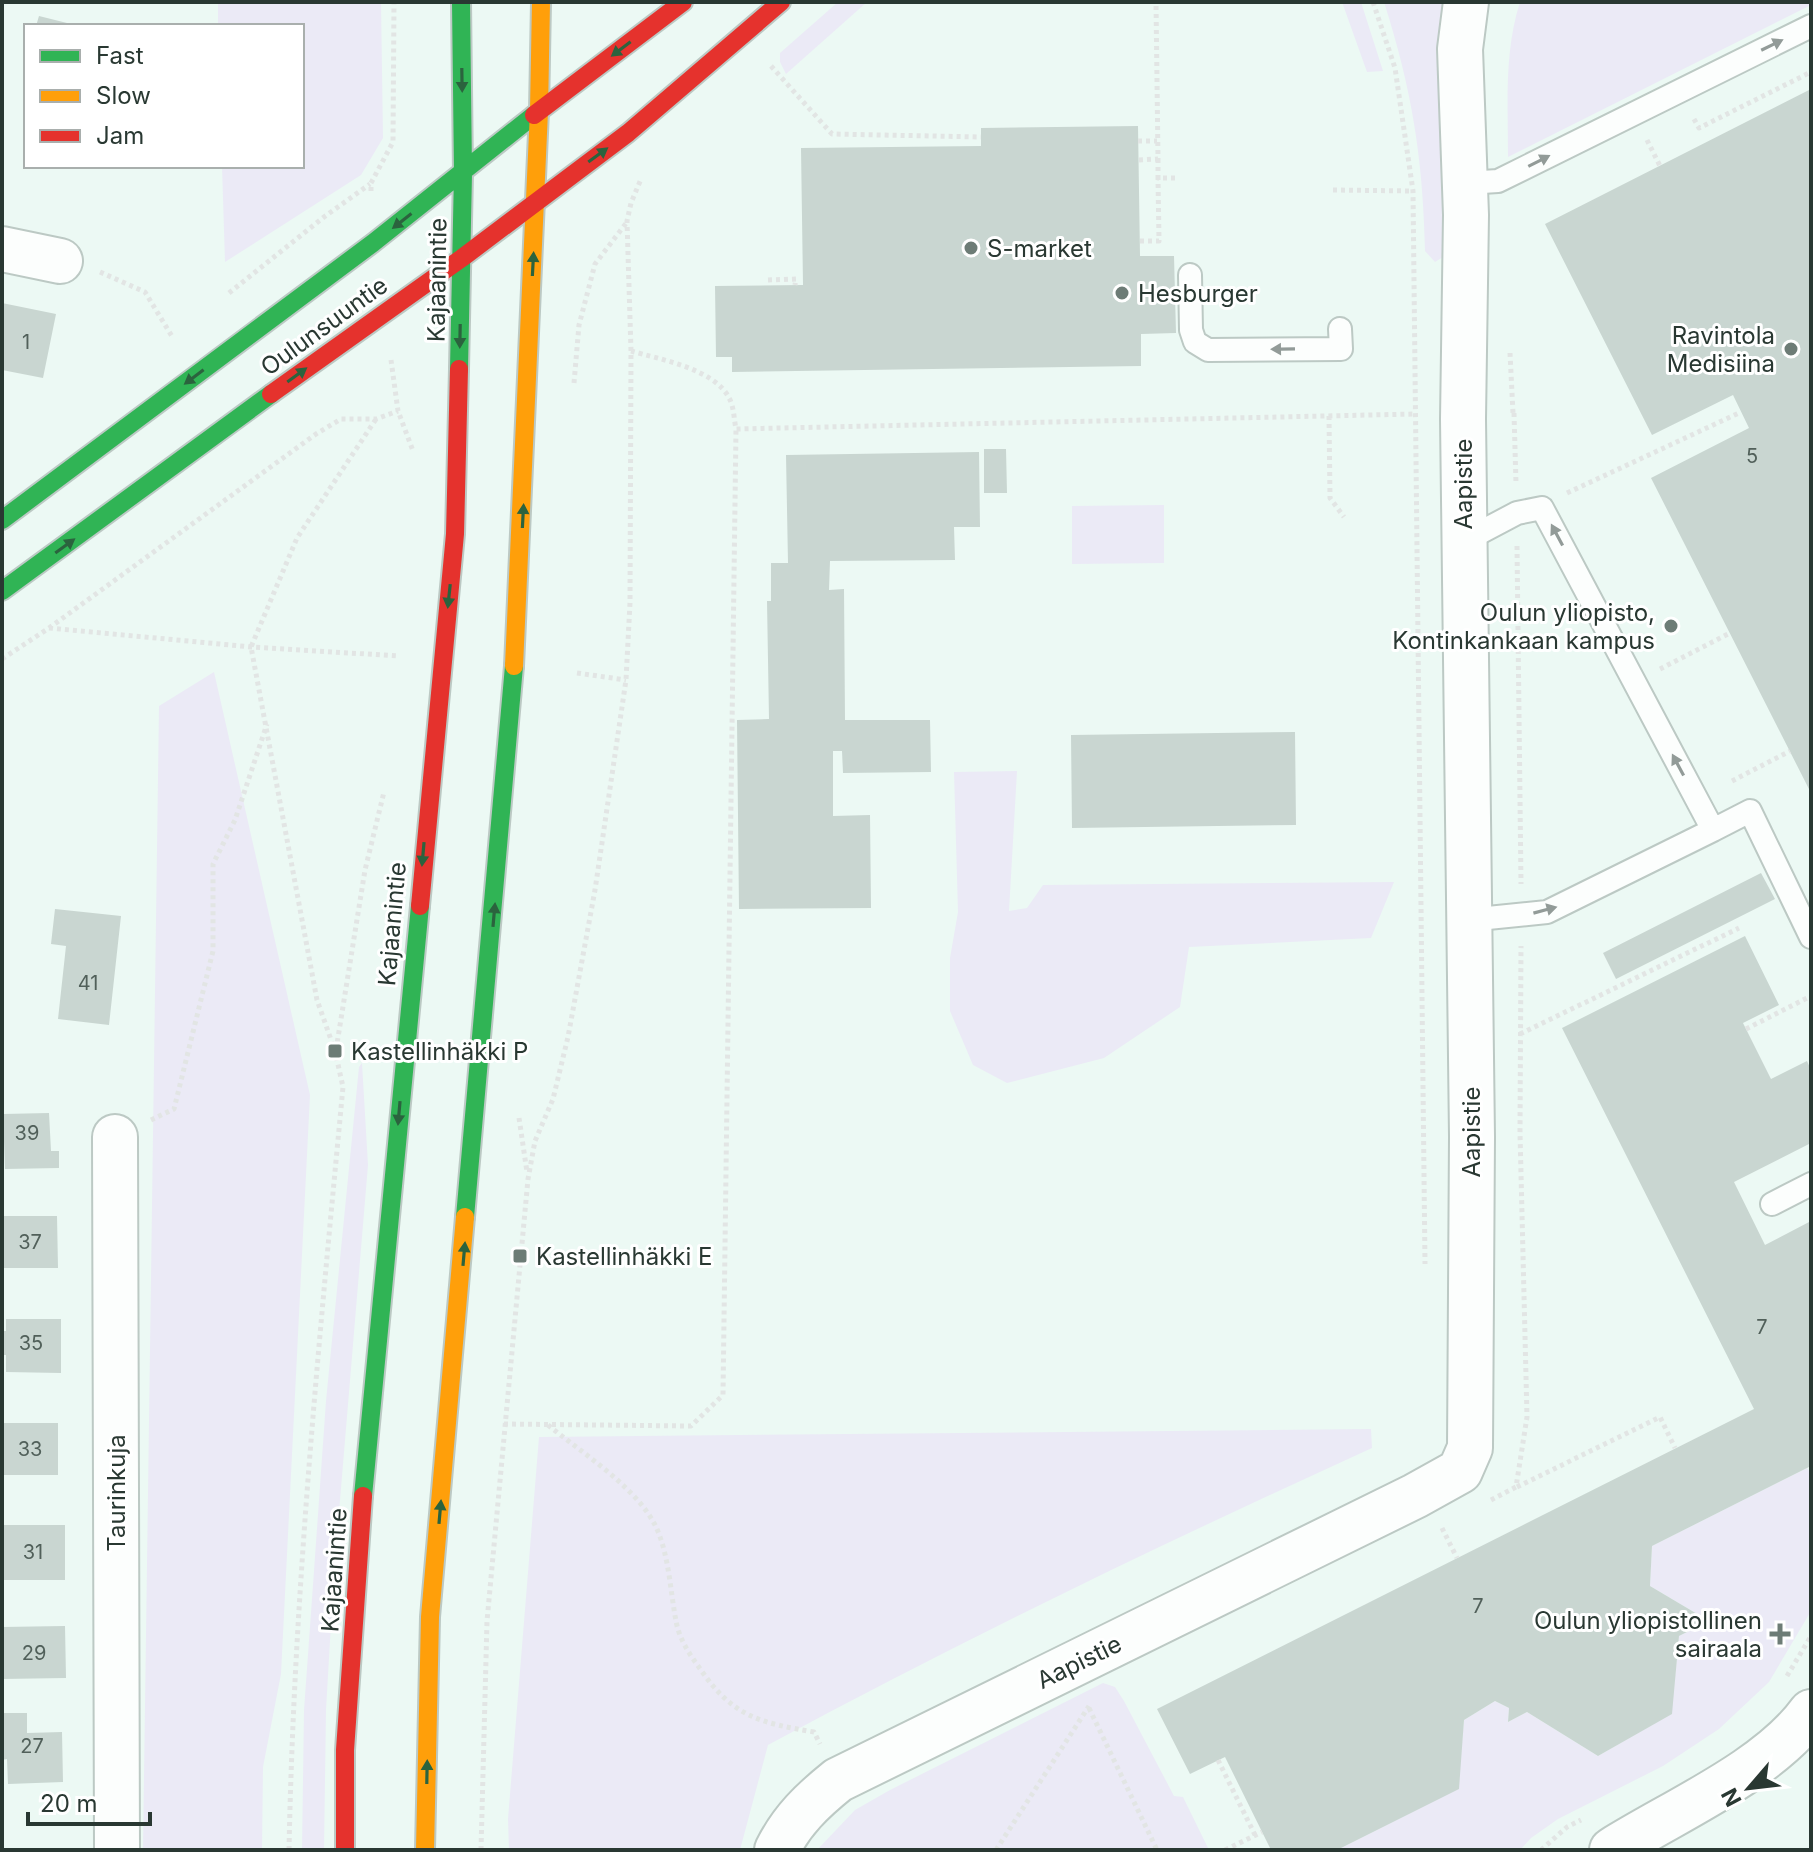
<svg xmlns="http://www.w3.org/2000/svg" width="1813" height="1852" viewBox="0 0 1813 1852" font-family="Inter,sans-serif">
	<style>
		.green { fill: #ebeaf6 }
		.building { fill: #c9d6d1 }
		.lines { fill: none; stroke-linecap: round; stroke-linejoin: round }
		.lane-casing { stroke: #bcc9c4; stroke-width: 26 }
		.street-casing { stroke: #bcc9c4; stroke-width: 48 }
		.fast-casing { stroke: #bcc9c4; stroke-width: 22 }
		.slow-casing { stroke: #bcc9c4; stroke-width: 22 }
		.jam-casing { stroke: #bcc9c4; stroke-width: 22 }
		.path { stroke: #e2e5e4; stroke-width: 5; stroke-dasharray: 4 4; stroke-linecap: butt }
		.lane { stroke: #fcfefd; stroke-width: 22 }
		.street { stroke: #fcfefd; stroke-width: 44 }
		.fast { stroke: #30b455; stroke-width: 18 }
		.slow { stroke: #ff9f0a; stroke-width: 18 }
		.jam { stroke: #e5322d; stroke-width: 18 }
		.oneway { fill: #929b98 }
		.oneway2 { fill: #2b633e }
		.poi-dot { fill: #6d7c76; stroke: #fff; stroke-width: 3 }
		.labels { text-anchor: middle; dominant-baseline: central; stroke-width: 6; stroke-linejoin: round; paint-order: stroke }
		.number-label { font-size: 20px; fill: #51605a }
		.poi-label { font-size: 24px; fill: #293832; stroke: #fff; text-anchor: start }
		.street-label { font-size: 24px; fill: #293832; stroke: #fff }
	</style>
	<rect width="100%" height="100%" fill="#ecf9f4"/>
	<!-- green -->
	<path class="green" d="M218,2H381L383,138L361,175L225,262L222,166H302V26H218Z
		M838,2H867L786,74L780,62V53Z
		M1342,2H1361L1383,71L1367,72Z
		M1384,2H1444L1439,52L1443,257L1435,262L1425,251C1423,158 1412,90 1384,2Z
		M1520,2H1811V5L1508,157C1508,105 1504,52 1520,2Z
		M1164,505V563L1072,564V506Z
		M214,672L310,1095L281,1674L263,1767L262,1850H143L159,706Z
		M1017,771L1009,911L1027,908L1043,885L1394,882L1371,938L1189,947L1180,1007L1104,1058L1007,1083L973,1065L950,1011V958L958,912L954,772Z
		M362,1063L368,1165L334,1572L326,1710L324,1850H302L304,1710L314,1571L326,1401L359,1067Z
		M1371,1429L1372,1448C1168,1541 966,1638 768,1745L740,1850H509L508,1819L539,1437Z
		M1807,1468L1811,1474V1611L1769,1682L1719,1729L1663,1766L1558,1819L1531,1838L1520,1850H1337L1458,1789L1464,1720L1495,1701L1509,1708L1508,1722L1527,1712L1598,1756L1671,1714L1679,1636L1709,1621L1650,1586L1652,1546Z
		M1103,1683L1115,1687L1124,1701L1174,1796L1183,1797L1209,1850H817L855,1810L890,1790Z"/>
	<!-- building -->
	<path class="building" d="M39,16L75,25V26H36Z
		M1811,89V793L1651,478L1749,428L1733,395L1652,435L1545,224Z
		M1138,126L1140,256H1174L1176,333L1141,334V366L732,372V357H716L715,286L803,285L801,148L981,146V128Z
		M2,303L56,314L43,378L2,370Z
		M984,449H1006L1007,493H984Z
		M979,452L980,527H954L955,560L830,561L829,590L844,589L845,720H930L931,772L843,773L842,751H833V816L870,815L871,908L739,909L737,720L769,719L767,601H771V563H788L786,455Z
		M1295,732L1296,825L1072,828L1071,735Z
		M1761,873L1775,899L1616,979L1603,953Z
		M55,909L121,916L109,1025L58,1019L66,946L51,944Z
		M1745,936L1779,1005L1743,1023L1771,1079L1807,1061L1811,1070V1143L1734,1182L1765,1245L1811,1221V1466L1652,1546L1650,1586L1709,1621L1679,1636L1672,1714L1598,1756L1527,1712L1508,1722L1509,1708L1495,1701L1464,1720L1459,1789L1337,1850H1271L1225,1757L1190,1774L1157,1709L1754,1409L1562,1028Z
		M49,1113L51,1151H59V1168L5,1169L3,1114Z
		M2,1216H57L58,1268H2Z
		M6,1319H61V1373L6,1372V1355H2V1331H6Z
		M2,1423H58V1475H2Z
		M2,1525H65V1580H2Z
		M65,1626L66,1678L2,1679V1627Z
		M2,1713H27V1733L62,1732L63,1782L8,1784L7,1759L2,1760Z"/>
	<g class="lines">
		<!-- lane casing -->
		<g class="lane-casing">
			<path id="lane" d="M1466,183L1498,181L1811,26
				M1190,275L1191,330L1195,342L1208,350L1341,349L1340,329
				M1464,541L1517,513L1542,508L1713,830L1547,912L1468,920
				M1713,830L1750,811L1811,937
				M1772,1204L1811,1184"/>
		</g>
		<!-- street casing -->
		<g class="street-casing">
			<path id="street" d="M2,249L60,261
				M115,1137L117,1850
				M777,1850C792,1820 812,1801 838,1780L1415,1496L1460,1471L1470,1448L1472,1137L1463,419L1466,215L1460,49L1466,2
				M1612,1850C1674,1811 1768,1771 1811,1712"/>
		</g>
		<!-- fast casing -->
		<g class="fast-casing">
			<path id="fast" d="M459,369L463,173L461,2
				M2,520L373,243L534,115
				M2,591L271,394
				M465,1217L514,666
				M363,1496L420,906"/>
		</g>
		<!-- slow casing -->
		<g class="slow-casing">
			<path id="slow" d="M514,666L539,111L541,2
				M425,1850L430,1617L465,1217"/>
		</g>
		<!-- jam casing -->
		<g class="jam-casing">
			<path id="jam" d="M534,115L683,2
				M271,394L462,258L628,133L781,2
				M420,906L455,534L459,369
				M345,1850V1750L363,1496"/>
		</g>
		<!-- path -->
		<path class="path" d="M1373,2L1395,68L1413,191L1425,1264
			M771,66L832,134L981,137
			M1694,119L1699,128L1811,72
			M1647,140L1660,166
			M1138,141H1157
			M1158,159V178H1176
			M1139,160L1158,159L1156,2
			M1333,190L1413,191
			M371,191V183L393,142L394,2
			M1140,241H1159L1158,178
			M100,272L145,292L173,338
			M768,280L796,279L795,285
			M229,293L324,217L370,184
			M631,351C659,359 715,369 729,398C734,406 734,420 736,429L1415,414
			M1510,353L1513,413
			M391,360L398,411L413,451
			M574,383L579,325L595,264L627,222
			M1514,413L1516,484
			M1329,416L1330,498L1344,517
			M1567,493L1741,412
			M1517,546L1521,884
			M49,628L251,647L399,656
			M2,659L49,628L316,434L341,419H376L398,411
			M1660,669L1730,633
			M577,673L626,680
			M1732,781L1790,751
			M1746,1029L1811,996
			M1520,1034L1739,928
			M336,1050L365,870L384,792
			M519,1118L527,1172
			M151,1120L174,1109L213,951V864L235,820L267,724
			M504,1424L691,1426L723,1395L736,429
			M548,1425C582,1453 635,1486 655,1525C669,1553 670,1590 676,1621C679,1639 690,1655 701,1670C733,1717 761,1723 814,1732L820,1744
			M1517,1487L1660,1417L1675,1448
			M1491,1500L1516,1487L1527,1417L1520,1133L1521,946
			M1442,1528L1457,1558
			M1787,1676L1811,1636
			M1089,1708L1157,1850
			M1218,1760L1255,1835
			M289,1850C294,1595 319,1341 343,1087L335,1051L317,1000L251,647L297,538L376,419
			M481,1850L487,1621L528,1179L535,1141L553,1099L568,1037L595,890L626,680L630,603L631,351L627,221L631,203L641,179
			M996,1850L1089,1706
			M1225,1850L1262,1832
			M1541,1850L1567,1827L1581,1820"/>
		<!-- lane -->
		<use href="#lane" class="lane"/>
		<!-- street -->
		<use href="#street" class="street"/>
		<!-- fast -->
		<use href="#fast" class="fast"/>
		<!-- slow -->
		<use href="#slow" class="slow"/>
		<!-- jam -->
		<use href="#jam" class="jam"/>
	</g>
	<!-- one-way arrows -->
	<defs><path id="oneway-solid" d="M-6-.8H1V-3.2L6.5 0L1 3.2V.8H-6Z" transform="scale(2)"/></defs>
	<g class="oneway">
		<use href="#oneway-solid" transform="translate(1772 45) rotate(-26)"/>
		<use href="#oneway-solid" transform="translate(1539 161) rotate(-27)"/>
		<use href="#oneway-solid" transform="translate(1283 349) rotate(179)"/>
		<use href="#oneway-solid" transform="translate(1557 535) rotate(-118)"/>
		<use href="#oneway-solid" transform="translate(1678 765) rotate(-118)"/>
		<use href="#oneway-solid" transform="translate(1545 910) rotate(-15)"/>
	</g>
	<g class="oneway2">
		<use href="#oneway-solid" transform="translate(621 49) rotate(143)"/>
		<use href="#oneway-solid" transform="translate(462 80) rotate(89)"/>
		<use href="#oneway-solid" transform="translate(598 155) rotate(-36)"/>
		<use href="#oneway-solid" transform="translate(402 221) rotate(142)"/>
		<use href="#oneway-solid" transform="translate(533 264) rotate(-87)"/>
		<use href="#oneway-solid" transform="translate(460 336) rotate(91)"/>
		<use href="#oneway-solid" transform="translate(297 375) rotate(-36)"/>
		<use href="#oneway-solid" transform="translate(194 377) rotate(143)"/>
		<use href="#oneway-solid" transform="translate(523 516) rotate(-87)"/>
		<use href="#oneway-solid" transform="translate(65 546) rotate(-36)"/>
		<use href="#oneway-solid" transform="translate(449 596) rotate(96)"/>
		<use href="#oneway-solid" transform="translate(423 854) rotate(95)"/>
		<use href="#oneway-solid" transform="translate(494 915) rotate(-85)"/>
		<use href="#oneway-solid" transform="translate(399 1113) rotate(95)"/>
		<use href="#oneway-solid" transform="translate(464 1254) rotate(-85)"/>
		<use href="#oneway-solid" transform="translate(440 1512) rotate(-85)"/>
		<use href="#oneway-solid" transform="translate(427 1772) rotate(-89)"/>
	</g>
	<!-- markers -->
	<g class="poi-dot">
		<circle cx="971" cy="248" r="8"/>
		<circle cx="1122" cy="293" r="8"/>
		<circle cx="1791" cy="349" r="8"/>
		<circle cx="1671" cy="626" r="8"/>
		<rect x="327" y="1043" width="16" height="16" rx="4"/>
		<rect x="512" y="1248" width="16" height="16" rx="4"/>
		<path d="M1776 1622h8v8h8v8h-8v8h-8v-8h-8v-8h8z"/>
	</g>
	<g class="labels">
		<!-- number labels -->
		<g class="number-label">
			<text x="26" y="342">1</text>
			<text x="1752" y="456">5</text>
			<text x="88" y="983">41</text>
			<text x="27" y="1133">39</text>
			<text x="30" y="1242">37</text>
			<text x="1762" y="1327">7</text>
			<text x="31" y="1343">35</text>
			<text x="30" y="1449">33</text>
			<text x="33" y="1552">31</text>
			<text x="1478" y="1606">7</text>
			<text x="34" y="1653">29</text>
			<text x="32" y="1746">27</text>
		</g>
		<!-- poi labels -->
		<g class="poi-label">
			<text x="987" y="248">S-market</text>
			<text x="1138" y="293">Hesburger</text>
			<text x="1775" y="335" text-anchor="end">Ravintola<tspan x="1775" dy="28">Medisiina</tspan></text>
			<text x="1655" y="612" text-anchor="end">Oulun yliopisto,<tspan x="1655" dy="28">Kontinkankaan kampus</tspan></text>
			<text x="351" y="1051">Kastellinhäkki P</text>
			<text x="536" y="1256">Kastellinhäkki E</text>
			<text x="1762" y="1620" text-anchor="end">Oulun yliopistollinen<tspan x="1762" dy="28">sairaala</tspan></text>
		</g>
		<!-- street labels -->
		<g class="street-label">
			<text transform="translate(437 280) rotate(-89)">Kajaanintie</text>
			<text transform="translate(324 326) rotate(-36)">Oulunsuuntie</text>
			<text transform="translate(1463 484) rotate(-90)">Aapistie</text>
			<text transform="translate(392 924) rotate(-85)">Kajaanintie</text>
			<text transform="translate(1471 1132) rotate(-90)">Aapistie</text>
			<text transform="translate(116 1493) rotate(-90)">Taurinkuja</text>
			<text transform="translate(334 1570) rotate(-86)">Kajaanintie</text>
			<text transform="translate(1079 1662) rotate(-26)">Aapistie</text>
		</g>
	</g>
	<!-- border -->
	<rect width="1813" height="1852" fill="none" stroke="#293832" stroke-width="8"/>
	<!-- legend -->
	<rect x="24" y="24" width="280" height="144" fill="#ffffff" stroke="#a9afad" stroke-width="2"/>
	<rect x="40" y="50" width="40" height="12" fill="#30b455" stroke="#a9afad" stroke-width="2"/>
	<text x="96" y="64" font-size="24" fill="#293832">Fast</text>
	<rect x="40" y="90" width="40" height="12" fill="#ff9f0a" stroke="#a9afad" stroke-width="2"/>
	<text x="96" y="104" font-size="24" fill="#293832">Slow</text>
	<rect x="40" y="130" width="40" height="12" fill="#e5322d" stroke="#a9afad" stroke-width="2"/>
	<text x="96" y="144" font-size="24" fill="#293832">Jam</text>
	<!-- north arrow -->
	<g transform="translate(1749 1788) rotate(242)" stroke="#ffffff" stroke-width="6" paint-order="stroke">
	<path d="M0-6L14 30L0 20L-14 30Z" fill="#293832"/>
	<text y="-12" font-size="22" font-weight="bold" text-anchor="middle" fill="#293832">N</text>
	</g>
	<!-- scale -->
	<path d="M28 1812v12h122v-12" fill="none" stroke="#293832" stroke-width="4"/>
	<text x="40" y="1812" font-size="24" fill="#293832" stroke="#ffffff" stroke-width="6" paint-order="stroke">20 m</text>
</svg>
